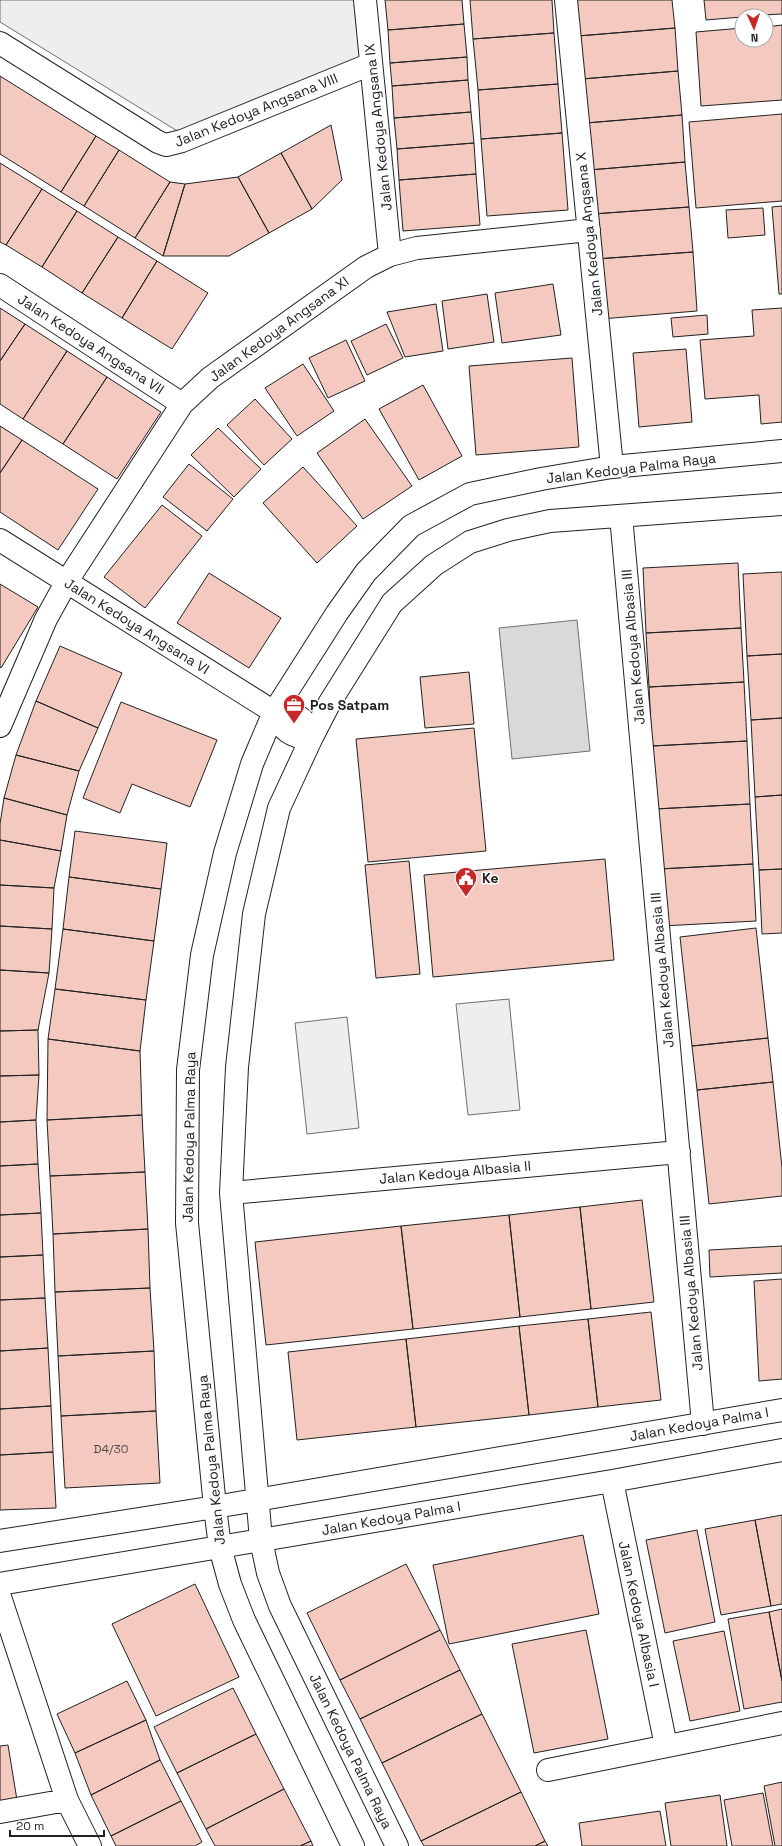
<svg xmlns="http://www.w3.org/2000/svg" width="782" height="1846" viewBox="0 0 782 1846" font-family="'Space Grotesk',sans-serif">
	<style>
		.green { fill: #eee; stroke: #6f6f6f }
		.water { fill: #d9d9d9; stroke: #6f6f6f }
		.building { fill: #f3c9c0; stroke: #222 }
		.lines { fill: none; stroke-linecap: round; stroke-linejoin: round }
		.minor-casing { stroke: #222; stroke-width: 24 }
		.minor { stroke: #fff; stroke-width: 22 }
		.labels { text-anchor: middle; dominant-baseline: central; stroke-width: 3; stroke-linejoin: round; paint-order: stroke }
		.number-label { font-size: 12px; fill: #564c4a }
		.street-label { font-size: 14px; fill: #222; stroke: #fff }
		.poi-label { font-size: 14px; font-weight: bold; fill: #222; stroke: #fff; text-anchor: start }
	</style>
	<rect width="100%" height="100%" fill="#fff"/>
	<!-- green -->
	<path class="green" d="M0,0H356L360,58L192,140L0,22Z
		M509,999L520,1110L468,1115L456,1004Z
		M347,1017L359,1128L307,1134L295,1023Z"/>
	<!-- water -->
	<path class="water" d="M577,620L590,751L512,759L499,628Z"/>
	<!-- building -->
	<path class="building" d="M385,0H462L464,24L388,30Z
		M470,0H552L554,33L473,39Z
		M576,0H672L675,28L578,36Z
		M704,0H782V14L742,16V17L706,20Z
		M464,24L467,57L390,63L388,30Z
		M782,25V100L701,106L696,32L742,28V40H766V27Z
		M675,28L678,71L582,79L578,36Z
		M554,33L558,84L478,90L473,39Z
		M467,57L468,80L392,86L390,63Z
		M678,71L682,115L586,123L582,79Z
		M0,76L96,136L61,192L0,154Z
		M468,80L471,112L394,118L392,86Z
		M558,84L562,133L481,139L478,90Z
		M471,112L474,143L397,149L394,118Z
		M782,114V201L696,208L689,122Z
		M682,115L685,162L589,170L586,123Z
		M331,125L342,180L312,209L281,153Z
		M562,133L568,210L487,216L481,139Z
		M96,136L119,150L84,206L61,192Z
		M474,143L476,174L399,180L397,149Z
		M119,150L170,182L135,238L84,206Z
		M281,153L312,209L269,233L238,177Z
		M685,162L689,207L593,214L589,170Z
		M0,163L42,189L6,245L0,242Z
		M476,174L480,225L403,231L399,180Z
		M238,177L269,233L229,256H163L185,184Z
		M170,182L185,184L163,256L135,238Z
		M42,189L77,211L42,267L6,245Z
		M782,206V294H779L772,207Z
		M689,207L693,252L596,259L593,214Z
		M763,208L765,235L728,238L726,210Z
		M77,211L118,237L82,293L42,267Z
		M118,237L157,261L122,318L82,293Z
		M693,252L697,311L601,319L596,259Z
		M157,261L208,293L172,349L122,318Z
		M553,284L561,335L502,343L495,293Z
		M487,294L494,342L448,349L442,301Z
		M436,304L443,351L405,357L387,312Z
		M0,308L25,324L0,361Z
		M782,308V422L761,424L759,395L705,399L700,340L754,336L752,310Z
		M707,315L708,334L673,337L671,318Z
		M25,324L67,351L23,419L0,404V361Z
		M386,324L403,358L367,375L351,341Z
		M346,340L365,381L328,398L309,358Z
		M686,349L692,422L639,427L633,353Z
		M67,351L107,377L63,444L23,419Z
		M572,358L579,447L476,455L469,366Z
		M303,364L334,411L297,436L265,388Z
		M107,377L161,412L117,479L63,444Z
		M423,385L462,456L419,480L379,409Z
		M255,399L292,439L264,465L227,425Z
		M365,419L412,486L363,519L317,453Z
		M0,426L22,440L0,473Z
		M218,428L261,469L234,497L191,455Z
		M22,440L98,489L58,550L0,512V473Z
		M189,464L233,499L207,531L163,497Z
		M303,467L357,526L317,563L263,503Z
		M162,505L202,536L145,608L104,577Z
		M738,563L741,628L646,633L643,568Z
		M782,572V654L747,656L743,574Z
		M209,573L281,618L249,668L177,623Z
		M0,584L38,607L1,668L0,667Z
		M741,628L744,682L649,687L646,633Z
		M60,646L122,673L98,728L36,701Z
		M782,654V718L751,720L747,656Z
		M469,672L474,724L425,728L420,677Z
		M744,682L747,741L652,746L649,687Z
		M36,701L98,728L79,771L16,755Z
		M121,702L217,740L190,807L132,784L120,813L83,798Z
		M782,718V795L755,797L751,720Z
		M474,728L486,851L368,862L356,739Z
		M747,741L750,804L655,809L652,746Z
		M16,755L79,771L67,815L4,798Z
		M782,795V869L759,870L755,797Z
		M4,798L67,815L61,851L0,840V824Z
		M750,804L753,864L659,869L655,809Z
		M75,831L167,843L161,889L69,877Z
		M0,840L61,851L54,888L0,885Z
		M605,859L614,960L433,977L424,875Z
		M409,861L420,974L376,978L365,865Z
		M753,864L756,921L662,926L659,869Z
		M782,869V933L762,934L759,870Z
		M69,877L161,889L154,941L63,929Z
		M0,885L54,888L52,929L0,926Z
		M0,926L52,929L49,973L0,970Z
		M756,928L768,1038L692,1046L680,937Z
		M63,929L154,941L146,1000L55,989Z
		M0,970L49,973L38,1030L0,1031Z
		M55,989L146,1000L140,1051L48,1039Z
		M38,1030L39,1075L0,1076V1031Z
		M768,1038L773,1082L697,1090L692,1046Z
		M48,1039L140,1051L142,1115L47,1120Z
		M39,1075L36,1120L0,1122V1076Z
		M773,1082L782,1168V1196L709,1204L697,1090Z
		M142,1115L145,1172L50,1176L47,1120Z
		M36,1120L38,1164L0,1166V1122Z
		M38,1164L41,1213L0,1215V1166Z
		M145,1172L148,1229L53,1234L50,1176Z
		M642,1200L654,1302L591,1309L580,1207Z
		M580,1207L591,1309L520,1317L509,1215Z
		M41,1213L43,1255L0,1257V1215Z
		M509,1215L520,1317L413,1329L401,1226Z
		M401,1226L413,1329L266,1345L255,1242Z
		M148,1229L150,1288L55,1292L53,1234Z
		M782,1246V1273L710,1277L709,1250Z
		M43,1255L45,1298L0,1300V1257Z
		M782,1279V1379L759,1381L754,1281Z
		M150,1288L154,1351L58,1356L55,1292Z
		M45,1298L48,1348L0,1351V1300Z
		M651,1312L661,1400L598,1407L588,1319Z
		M588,1319L598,1407L529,1415L519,1326Z
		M519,1326L529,1415L416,1427L406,1339Z
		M406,1339L416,1427L297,1440L288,1352Z
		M48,1348L51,1406L0,1409V1351Z
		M154,1351L156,1411L61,1416L58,1356Z
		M51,1406L53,1452L0,1455V1409Z
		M156,1411L160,1483L65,1488L61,1416Z
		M53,1452L56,1508L0,1510V1455Z
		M782,1515V1604L771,1606L755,1520Z
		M755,1520L771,1606L721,1615L705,1529Z
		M697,1530L715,1622L665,1633L646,1540Z
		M583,1535L599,1614L449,1644L433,1565Z
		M406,1564L440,1630L340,1680L307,1613Z
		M195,1584L239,1677L156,1716L112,1624Z
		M782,1609V1681L769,1612Z
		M769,1612L782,1681V1702L744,1709L728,1619Z
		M440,1630L460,1670L360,1719L340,1680Z
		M586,1630L608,1739L534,1753L512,1644Z
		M724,1631L740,1711L690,1721L673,1641Z
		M460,1670L482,1714L382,1763L360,1719Z
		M127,1681L146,1720L75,1753L57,1714Z
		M233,1688L256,1734L177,1773L154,1727Z
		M482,1714L521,1792L421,1841L382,1763Z
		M146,1720L160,1760L91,1795L75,1753Z
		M256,1734L284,1789L206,1829L177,1773Z
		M8,1745L18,1806L0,1808V1746Z
		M160,1760L181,1801L111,1836L91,1795Z
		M782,1782V1846H775L764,1786Z
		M284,1789L311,1841L300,1846H215L206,1829Z
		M521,1792L545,1841L535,1846H424L421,1841Z
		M763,1793L773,1846H732L724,1800Z
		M720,1795L727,1846H671L665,1803Z
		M181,1801L202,1842L195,1846H116L111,1836Z
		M660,1811L666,1846H582L579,1823Z
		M311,1841L313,1846H300Z
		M545,1841L548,1846H535Z"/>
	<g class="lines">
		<!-- minor casing -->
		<g class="minor-casing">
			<path id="minor" d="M365,0L390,255
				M566,0L612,467
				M0,43L158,142L166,145L182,141L371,64
				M0,285L182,404
				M621,516L703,1424
				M0,540L274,712C294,711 305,717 313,735
				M274,712C281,731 292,737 311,739
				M0,726L46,619L67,581L182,404L210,378L366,267L390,255L417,248L589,230
				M231,1193L679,1152
				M612,1481L666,1746
				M0,1541L215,1507L782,1410
				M0,1584L612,1481L782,1450
				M0,1597L67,1800L90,1846
				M548,1770L782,1723
				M0,1812L67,1800
				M353,1846L244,1620L230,1584L220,1547L215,1507L187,1223L188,1070L202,955L225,853L252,764L274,712L337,613L366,572L411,526L470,494L541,479L612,467L782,451
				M397,1846L280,1606L268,1573L261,1540L231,1193L237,1067L254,914L279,808L311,739L330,702L392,603L434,565L470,542L508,530L550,521L782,504"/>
		</g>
		<!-- minor -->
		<use href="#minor" class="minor"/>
	</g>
	<!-- icons -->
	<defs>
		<g id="office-pin" transform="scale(1.15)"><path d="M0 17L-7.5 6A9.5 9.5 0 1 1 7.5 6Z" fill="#c62828" stroke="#fff"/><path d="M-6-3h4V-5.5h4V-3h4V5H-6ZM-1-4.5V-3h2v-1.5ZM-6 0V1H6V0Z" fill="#fff"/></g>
		<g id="civic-pin" transform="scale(1.15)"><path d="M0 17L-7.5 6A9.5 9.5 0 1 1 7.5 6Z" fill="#c62828" stroke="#fff"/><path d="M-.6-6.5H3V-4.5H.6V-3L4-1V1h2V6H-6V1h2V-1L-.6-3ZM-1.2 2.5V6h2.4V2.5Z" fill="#fff"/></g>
	</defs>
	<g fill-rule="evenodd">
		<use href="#office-pin" x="294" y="705"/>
		<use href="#civic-pin" x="466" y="878"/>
	</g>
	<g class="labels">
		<!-- number labels -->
		<g class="number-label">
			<text x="111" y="1449">D4/30</text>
		</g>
		<!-- street labels -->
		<g class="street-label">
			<text transform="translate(256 110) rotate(-22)">Jalan Kedoya Angsana VIII</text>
			<text transform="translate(378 127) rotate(-96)">Jalan Kedoya Angsana IX</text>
			<text transform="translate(589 234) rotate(-96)">Jalan Kedoya Angsana X</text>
			<text transform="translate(279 329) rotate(-36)">Jalan Kedoya Angsana XI</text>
			<text transform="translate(91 344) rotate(33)">Jalan Kedoya Angsana VII</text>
			<text transform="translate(631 468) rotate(-7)">Jalan Kedoya Palma Raya</text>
			<text transform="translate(137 626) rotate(32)">Jalan Kedoya Angsana VI</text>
			<text transform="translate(633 647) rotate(-95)">Jalan Kedoya Albasia III</text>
			<text transform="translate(662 970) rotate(-95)">Jalan Kedoya Albasia III</text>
			<text transform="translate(189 1137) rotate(-89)">Jalan Kedoya Palma Raya</text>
			<text transform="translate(455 1172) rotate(-5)">Jalan Kedoya Albasia II</text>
			<text transform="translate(691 1293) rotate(-95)">Jalan Kedoya Albasia III</text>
			<text transform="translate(699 1424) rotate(-10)">Jalan Kedoya Palma I</text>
			<text transform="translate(211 1460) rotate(-96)">Jalan Kedoya Palma Raya</text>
			<text transform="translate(391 1518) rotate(-10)">Jalan Kedoya Palma I</text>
			<text transform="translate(639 1614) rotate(78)">Jalan Kedoya Albasia I</text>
			<text transform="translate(351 1751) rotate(64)">Jalan Kedoya Palma Raya</text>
		</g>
		<!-- poi labels -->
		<g class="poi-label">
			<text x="310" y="705">Pos Satpam</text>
			<text x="482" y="878">Ke</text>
		</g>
	</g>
	<!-- north arrow -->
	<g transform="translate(754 28) rotate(177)"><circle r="19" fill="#ffffff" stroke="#a7a7a7"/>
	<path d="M0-3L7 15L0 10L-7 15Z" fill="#c62828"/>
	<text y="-6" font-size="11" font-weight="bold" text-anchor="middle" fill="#222222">N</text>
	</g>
	<!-- scale -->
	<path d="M10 1830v6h94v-6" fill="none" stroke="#222222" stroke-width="2"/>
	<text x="16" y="1830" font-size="12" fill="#222222" stroke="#ffffff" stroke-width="3" paint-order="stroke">20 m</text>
</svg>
